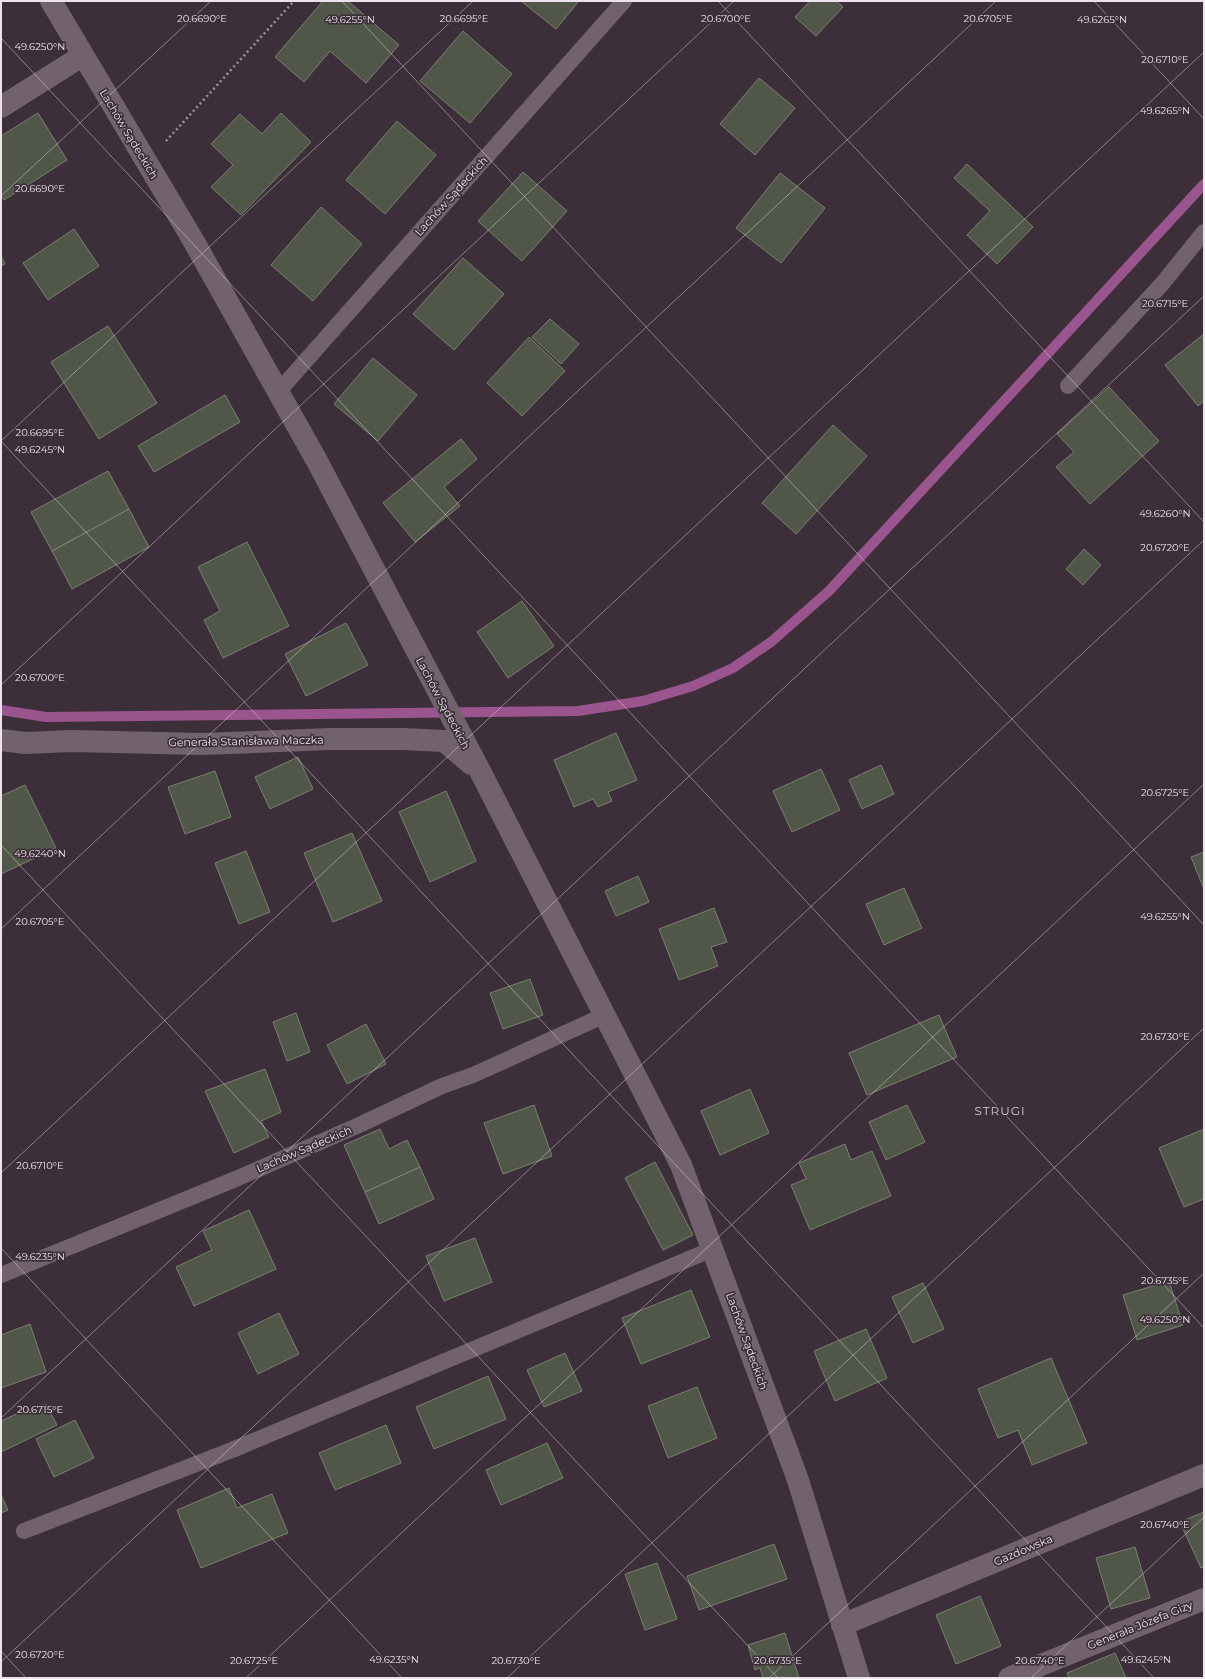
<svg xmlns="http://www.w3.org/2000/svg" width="1205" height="1679" viewBox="0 0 1205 1679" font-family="Montserrat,sans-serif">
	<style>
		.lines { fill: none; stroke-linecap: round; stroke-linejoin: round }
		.stream { stroke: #9b558e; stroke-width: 10 }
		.building { fill: #505748; stroke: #798170 }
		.path { stroke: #9d929a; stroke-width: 2.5; stroke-dasharray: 2 3; stroke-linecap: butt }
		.lane { stroke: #71626e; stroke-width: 16 }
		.street { stroke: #71626e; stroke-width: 22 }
		.ticks { fill: none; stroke: #ece4ea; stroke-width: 1; stroke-opacity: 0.45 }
		.labels { text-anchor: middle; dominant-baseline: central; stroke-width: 3.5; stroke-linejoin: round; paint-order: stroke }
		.street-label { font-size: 11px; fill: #ece4ea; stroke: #3d2f39 }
		.neighbourhood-label { font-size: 12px; letter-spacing: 1px; fill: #d6c4d1; stroke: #3d2f39 }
		.ticks-label { font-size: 10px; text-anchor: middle; fill: #ece4ea; stroke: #3d2f39; stroke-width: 3.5; stroke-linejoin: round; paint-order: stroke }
	</style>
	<rect width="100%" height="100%" fill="#3d2f39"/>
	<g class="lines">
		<!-- stream -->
		<path class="stream" d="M1,710L46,717L578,711L643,701L693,686L733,668L771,642L829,591L1204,184"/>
	</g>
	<!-- building -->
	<path class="building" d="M323,1H348L399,45L366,83L330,51L304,82L275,57Z
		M521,1H579L556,29Z
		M810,1H836L843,7L816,36L795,17Z
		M463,31L512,74L470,123L420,81Z
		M759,78L795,108L755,155L720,124Z
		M38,113L67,160L4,200L1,195V136Z
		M281,113L311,142L241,215L211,187L233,165L211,144L240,114L262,134Z
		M397,121L436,155L385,214L346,180Z
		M967,164L1033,227L997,264L967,235L990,211L954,178Z
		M523,172L567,211L522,261L478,221Z
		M780,173L825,208L781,263L736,228Z
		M321,207L362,244L313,301L271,265Z
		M74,229L99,266L48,300L23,263Z
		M1,256L5,264L1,266Z
		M463,258L504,294L454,350L413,314Z
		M550,319L579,344L561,364L532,337Z
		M108,326L157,403L99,439L51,362Z
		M1204,334V401L1198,406L1165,365Z
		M529,337L565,371L522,416L487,383Z
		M373,358L417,395L378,441L334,404Z
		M1109,387L1159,441L1090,504L1056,467L1074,452L1057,434Z
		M225,395L240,422L154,472L138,446Z
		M833,425L867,456L796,534L762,503Z
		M461,439L477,459L444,487L460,506L415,542L383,503Z
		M108,471L129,509L52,551L31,512Z
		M129,509L149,547L72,589L52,551Z
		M247,542L289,626L223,658L204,620L220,611L198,567Z
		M1084,549L1101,565L1083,585L1066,569Z
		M522,601L554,646L508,678L477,632Z
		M346,623L368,665L306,696L285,654Z
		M616,733L637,780L608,792L612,801L598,807L593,799L574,807L554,760Z
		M298,757L313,789L270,809L255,777Z
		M881,765L894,794L862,809L849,780Z
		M821,769L840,810L792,832L773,791Z
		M215,771L231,817L185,834L168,787Z
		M25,785L56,848L1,874V796Z
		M446,791L476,861L430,882L399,812Z
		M352,833L382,901L333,922L304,853Z
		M246,851L270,912L239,924L215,863Z
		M1204,852V889L1191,857Z
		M638,876L649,902L616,916L605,891Z
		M904,888L922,928L884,945L866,904Z
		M714,908L727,942L711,947L718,966L679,980L659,929Z
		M530,979L543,1015L503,1029L490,993Z
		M296,1013L310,1052L287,1061L273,1022Z
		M939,1015L957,1057L867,1095L849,1053Z
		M366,1024L386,1064L347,1084L327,1045Z
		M265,1069L281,1112L261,1121L269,1137L234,1153L205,1091Z
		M750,1089L769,1133L720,1155L701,1111Z
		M534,1105L552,1156L503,1174L484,1123Z
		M907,1105L925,1142L886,1160L869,1122Z
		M380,1129L389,1149L407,1140L420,1167L365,1192L344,1145Z
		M1204,1129V1199L1184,1207L1159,1148Z
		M845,1144L851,1160L872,1151L891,1196L810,1230L791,1185L806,1179L799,1163Z
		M655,1162L693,1235L663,1250L625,1178Z
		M420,1167L434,1199L379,1224L365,1192Z
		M249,1210L276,1269L194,1306L176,1267L212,1250L203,1231Z
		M475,1238L492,1282L444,1301L426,1256Z
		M1169,1281L1183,1325L1137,1340L1123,1295Z
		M923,1283L944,1329L913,1343L892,1297Z
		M691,1290L710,1337L641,1364L622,1318Z
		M279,1313L299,1354L258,1374L238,1333Z
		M30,1324L46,1372L1,1388V1335Z
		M866,1329L887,1378L835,1401L814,1351Z
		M565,1353L582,1391L544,1407L527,1370Z
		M1051,1358L1087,1443L1032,1465L1018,1430L998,1438L978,1389Z
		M488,1376L506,1419L434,1449L416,1407Z
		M697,1387L717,1438L668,1458L648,1406Z
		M46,1404L57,1425L1,1452V1421L23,1411L24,1414Z
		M75,1420L94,1458L54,1477L36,1439Z
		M386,1425L401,1463L335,1490L319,1453Z
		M547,1443L563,1478L501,1505L486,1470Z
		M229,1488L237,1508L272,1494L288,1533L201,1568L177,1510Z
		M1,1495L8,1510L1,1513Z
		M1204,1512V1567L1201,1568L1180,1522Z
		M774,1544L787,1579L699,1610L687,1576Z
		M1135,1547L1150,1598L1111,1609L1096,1558Z
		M657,1563L677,1619L645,1630L625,1574Z
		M980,1596L1001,1646L956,1664L936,1615Z
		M785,1633L799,1678H763L760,1668L755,1670L748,1645Z
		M1115,1653L1126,1678H1069L1067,1673Z"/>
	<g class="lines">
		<!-- path -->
		<path class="path" d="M166,141L294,1"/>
		<!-- lane -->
		<path class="lane" d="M1068,386L1162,284L1204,232
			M278,392L624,1
			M1,1275L238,1178L357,1126L442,1086L473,1075L605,1015
			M24,1531L232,1450L713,1249"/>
		<!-- street -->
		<path class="street" d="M51,1L193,240L317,461L480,771L681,1165L798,1480L859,1678
			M1,107L82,56
			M1,740L25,743L72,741L202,744L330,739H403L444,741L471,764
			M842,1625L1204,1475
			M1009,1678L1204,1599"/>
	</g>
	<!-- ticks -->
	<path class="ticks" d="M342,1L1204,925M718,1L1204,522M1094,1L1204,119M1,38L1204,1328M1,196L211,1M1,441L473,1M1,441L1154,1678M1,685L734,1M1,845L778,1678M1,929L996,1M1,1173L1204,52M1,1248L402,1678M1,1418L1204,296M1,1651L26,1678M1,1662L1204,540M246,1678L1204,784M507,1678L1204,1028M769,1678L1204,1273M1031,1678L1204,1517"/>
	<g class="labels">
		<!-- street labels -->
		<g class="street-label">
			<text transform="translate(129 134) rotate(59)">Lachów Sądeckich</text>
			<text transform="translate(451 196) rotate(-48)">Lachów Sądeckich</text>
			<text transform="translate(443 703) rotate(62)">Lachów Sądeckich</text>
			<text transform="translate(246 741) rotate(-1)">Generała Stanisława Maczka</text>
			<text transform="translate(304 1149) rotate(-23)">Lachów Sądeckich</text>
			<text transform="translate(747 1341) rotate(70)">Lachów Sądeckich</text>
			<text transform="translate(1023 1550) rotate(-23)">Gazdowska</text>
			<text transform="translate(1140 1625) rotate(-22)">Generała Józefa Gizy</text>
		</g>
		<!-- neighbourhood labels -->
		<g class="neighbourhood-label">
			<text x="1000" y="1110">STRUGI</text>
		</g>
	</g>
	<g class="ticks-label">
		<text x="202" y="22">20.6690°E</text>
		<text x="464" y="22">20.6695°E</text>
		<text x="726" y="22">20.6700°E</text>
		<text x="988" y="22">20.6705°E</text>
		<text x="1102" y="23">49.6265°N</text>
		<text x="350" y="23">49.6255°N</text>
		<text x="40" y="50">49.6250°N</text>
		<text x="1165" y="63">20.6710°E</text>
		<text x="1165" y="114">49.6265°N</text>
		<text x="40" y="192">20.6690°E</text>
		<text x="1165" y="307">20.6715°E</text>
		<text x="40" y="436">20.6695°E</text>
		<text x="40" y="453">49.6245°N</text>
		<text x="1165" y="517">49.6260°N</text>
		<text x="1165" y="551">20.6720°E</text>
		<text x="40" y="681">20.6700°E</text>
		<text x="1165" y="796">20.6725°E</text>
		<text x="40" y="857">49.6240°N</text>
		<text x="1165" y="920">49.6255°N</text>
		<text x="40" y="925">20.6705°E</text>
		<text x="1165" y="1040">20.6730°E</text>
		<text x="40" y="1169">20.6710°E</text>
		<text x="40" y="1260">49.6235°N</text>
		<text x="1165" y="1284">20.6735°E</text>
		<text x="1165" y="1323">49.6250°N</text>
		<text x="40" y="1413">20.6715°E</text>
		<text x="1165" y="1528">20.6740°E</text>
		<text x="40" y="1658">20.6720°E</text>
		<text x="394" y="1663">49.6235°N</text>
		<text x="1146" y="1663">49.6245°N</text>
		<text x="254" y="1664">20.6725°E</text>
		<text x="516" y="1664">20.6730°E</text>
		<text x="778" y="1664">20.6735°E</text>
		<text x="1040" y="1664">20.6740°E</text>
	</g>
	<!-- border -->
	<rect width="1205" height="1679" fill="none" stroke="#ece4ea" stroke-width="4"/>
</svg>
